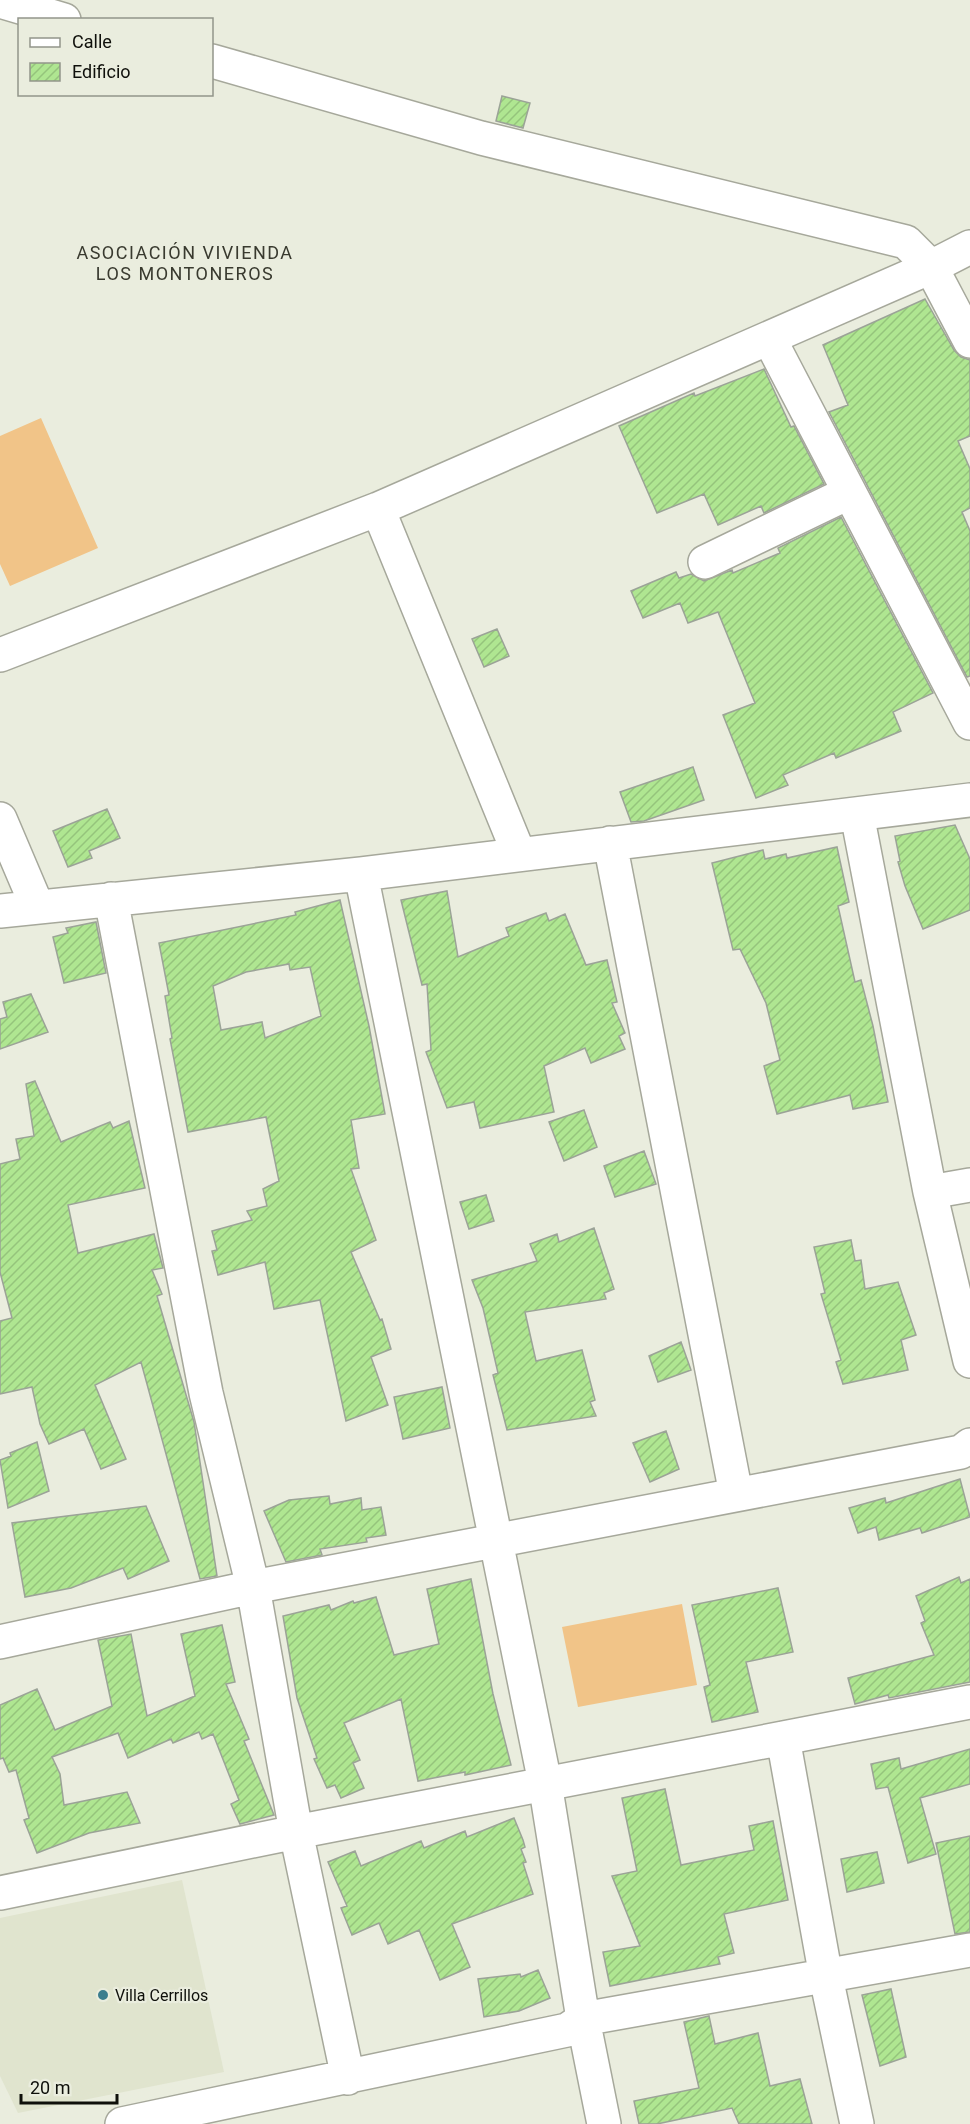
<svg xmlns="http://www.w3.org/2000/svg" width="970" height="2124" viewBox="0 0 970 2124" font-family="Roboto,sans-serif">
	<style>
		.built { fill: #e0e4ce }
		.grass { fill: #f1c488 }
		.building { fill: url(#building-hatch); stroke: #9ba397; stroke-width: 1.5; fill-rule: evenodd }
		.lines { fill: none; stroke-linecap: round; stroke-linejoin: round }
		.minor-casing { stroke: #a6a89b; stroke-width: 36 }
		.minor { stroke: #fff; stroke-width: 33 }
		.poi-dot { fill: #3b7d8e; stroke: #eaedde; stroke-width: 2 }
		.labels { text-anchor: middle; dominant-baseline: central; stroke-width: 4.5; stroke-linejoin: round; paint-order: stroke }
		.poi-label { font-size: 16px; fill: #0f100b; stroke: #eaedde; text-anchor: start }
		.neighbourhood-label { font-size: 18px; letter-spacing: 1.5px; fill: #393a2f; stroke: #eaedde }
	</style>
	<defs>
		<pattern id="building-hatch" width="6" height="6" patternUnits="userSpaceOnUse" patternTransform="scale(1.5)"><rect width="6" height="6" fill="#afe691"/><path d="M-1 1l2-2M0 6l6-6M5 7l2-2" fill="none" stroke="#95c47c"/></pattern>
	</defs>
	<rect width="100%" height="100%" fill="#eaedde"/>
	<!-- built -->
	<path class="built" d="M182,1880L224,2072L18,2113L0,2076V1918Z"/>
	<!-- grass -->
	<path class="grass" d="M41,418L98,548L10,586L0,564V436Z
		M682,1604L697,1685L578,1707L562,1627Z"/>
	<!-- building -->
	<path class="building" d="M502,96L530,103L523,128L496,121Z
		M925,299L954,350L961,357L970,360V436L958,441L970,469V508L962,512L970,531V676L967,677L829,412L848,405L823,345Z
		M764,369L791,427L794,426L824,484L764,513L761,506L718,525L704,494L657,513L619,426L694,393L695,396Z
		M841,517L933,693L893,712L901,731L836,758L834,753L783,775L788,785L756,798L723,715L755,703L718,612L688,623L680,603L643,618L631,591L676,572L679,578L691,574L704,581L732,570L733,573L780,553L778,548Z
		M497,629L509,656L484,667L472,639Z
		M693,767L704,800L644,821L631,822L620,792Z
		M107,809L120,838L89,851L92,858L68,867L53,831Z
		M955,825L970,859V910L923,929L905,886L898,862L900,861L895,836Z
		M837,847L849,902L838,906L855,982L861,980L873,1026L888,1102L853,1109L850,1095L777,1114L764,1066L780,1060L766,1003L740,949L733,950L712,863L763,850L765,859L786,854L787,858Z
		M447,891L458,957L509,936L506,928L546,913L549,921L565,914L586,965L607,960L617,1002L612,1003L625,1033L619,1036L625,1049L591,1063L585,1048L544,1066L554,1112L480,1128L474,1102L447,1108L426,1052L431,1050L427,984L422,985L401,900Z
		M340,900L369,1026L385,1114L351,1120L359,1168L351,1169L376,1240L351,1252L380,1320L382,1319L391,1349L371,1357L388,1405L346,1421L320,1300L274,1309L265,1262L218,1275L212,1251L217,1250L212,1231L252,1220L247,1211L267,1206L263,1189L279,1181L266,1117L188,1132L170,1039L172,1038L165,996L169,995L159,943L296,915L295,912ZM289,964L290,970L310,967L321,1016L265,1038L262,1022L221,1030L213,986L246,972Z
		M96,922L106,973L64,983L53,937L68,933L66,928Z
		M31,994L48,1032L0,1049V1019L7,1017L3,1002Z
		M35,1081L61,1142L110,1122L113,1128L129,1121L145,1188L68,1205L78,1253L154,1234L163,1268L152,1270L162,1294L157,1296L194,1422L217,1576L200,1579L141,1362L95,1385L126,1459L101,1469L84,1429L49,1444L40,1424L32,1387L0,1394V1321L12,1318L0,1272V1164L20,1159L16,1139L34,1136L26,1084Z
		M584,1110L597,1147L564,1161L549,1122Z
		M644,1151L656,1184L615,1197L604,1166Z
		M486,1195L494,1221L469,1229L460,1202Z
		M594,1228L614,1289L604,1293L606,1299L525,1312L536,1361L582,1350L595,1400L590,1402L596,1416L507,1430L493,1375L498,1373L483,1308L472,1280L537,1261L530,1244L557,1234L559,1242Z
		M851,1240L855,1261L861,1260L865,1289L898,1282L916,1335L901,1340L908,1370L843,1384L836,1362L841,1360L821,1294L825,1293L814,1247Z
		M681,1342L691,1370L658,1382L649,1356Z
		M442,1387L450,1428L403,1439L394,1397Z
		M666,1431L679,1469L650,1482L633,1443Z
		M37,1442L49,1491L8,1508L0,1460L11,1456L10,1453Z
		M960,1479L970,1517L922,1533L920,1528L879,1540L876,1527L858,1533L849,1508L885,1498L886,1503Z
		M329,1496L330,1504L361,1498L362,1510L381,1507L386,1535L366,1538L367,1542L320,1549L322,1555L286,1562L264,1511L289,1500Z
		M146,1506L169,1561L128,1579L123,1568L71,1588L25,1597L12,1523Z
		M959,1577L961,1583L970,1579V1682L889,1698L888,1695L855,1704L848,1678L934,1655L921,1623L925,1621L916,1596Z
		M471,1579L493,1694L511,1765L465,1775V1772L418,1781L401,1699L344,1723L360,1760L353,1763L364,1788L341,1798L335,1785L327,1788L314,1759L317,1758L297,1698L283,1616L329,1605L331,1610L353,1601L354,1603L376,1597L394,1655L439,1644L427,1589Z
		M778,1588L793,1652L746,1662L758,1712L712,1722L704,1687L710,1685L692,1605Z
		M222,1625L235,1682L226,1684L249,1739L244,1741L274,1815L240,1824L231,1804L239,1800L213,1734L202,1739L199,1732L173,1743L171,1739L128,1758L118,1733L52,1757L60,1774L64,1805L127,1792L140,1823L89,1833L37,1853L24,1820L29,1818L16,1770L9,1772L3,1758L0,1759V1705L37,1689L55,1730L112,1706L98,1640L131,1634L147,1716L195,1696L181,1634Z
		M970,1749V1784L920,1798L936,1854L908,1863L888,1787L876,1789L871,1764L899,1758L901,1769Z
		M665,1789L681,1865L754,1850L749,1826L773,1821L788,1900L724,1914L734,1953L718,1957L720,1964L610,1986L603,1952L640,1946L612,1876L637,1871L622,1798Z
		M514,1818L523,1840L525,1847L521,1849L526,1862L523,1863L533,1894L452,1924L470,1967L440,1980L419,1930L388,1944L379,1923L352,1935L341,1908L347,1906L328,1862L355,1851L361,1866L421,1841L424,1848L465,1831L467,1837Z
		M970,1836V1932L955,1934L936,1843Z
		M877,1852L884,1883L847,1892L841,1859Z
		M538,1970L550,1998L519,2011L484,2017L478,1979L520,1974L521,1977Z
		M891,1989L906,2057L880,2066L862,1995Z
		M709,2016L715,2044L758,2033L770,2086L800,2079L812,2124H739L732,2108L657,2124H639L634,2101L699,2088L684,2022Z"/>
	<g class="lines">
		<!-- minor casing -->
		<g class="minor-casing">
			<path id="minor" d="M0,1L64,20
				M212,61L481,138L906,242L931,267L970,341
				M769,338L970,723
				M378,509L519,854
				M705,562L848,493
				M0,655L378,509L931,267L970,247
				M857,814L930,1192L970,1361
				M0,819L37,906
				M610,843L736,1494
				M361,874L545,1783L583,2019L604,2124
				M111,899L206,1393L253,1587L296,1832L348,2078
				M0,911L361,874L970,800
				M930,1192L970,1185
				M0,1642L253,1587L961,1452L970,1445
				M783,1738L826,1977L857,2124
				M0,1893L296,1832L970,1702
				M122,2124L567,2030L583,2019L970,1950"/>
		</g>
		<!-- minor -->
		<use href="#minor" class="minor"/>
	</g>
	<!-- markers -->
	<circle class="poi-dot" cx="103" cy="1995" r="6"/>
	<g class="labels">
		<!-- poi labels -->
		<g class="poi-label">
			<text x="115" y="1995">Villa Cerrillos</text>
		</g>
		<!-- neighbourhood labels -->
		<g class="neighbourhood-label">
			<text x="185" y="252">ASOCIACIÓN VIVIENDA<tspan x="185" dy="21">LOS MONTONEROS</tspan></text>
		</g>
	</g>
	<!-- legend -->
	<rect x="18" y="18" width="195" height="78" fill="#eaedde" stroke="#92958a" stroke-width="1.5"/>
	<rect x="30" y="38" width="30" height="9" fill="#ffffff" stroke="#92958a" stroke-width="1.5"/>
	<text x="72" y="48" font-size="18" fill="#0f100b">Calle</text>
	<rect x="30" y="63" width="30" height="18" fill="url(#building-hatch)" stroke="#92958a" stroke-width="1.5"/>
	<text x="72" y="78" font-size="18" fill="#0f100b">Edificio</text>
	<!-- scale -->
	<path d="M21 2094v9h96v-9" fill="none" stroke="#0f100b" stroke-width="3"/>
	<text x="30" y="2094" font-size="18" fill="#0f100b" stroke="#eaedde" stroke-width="4.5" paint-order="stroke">20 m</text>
</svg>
